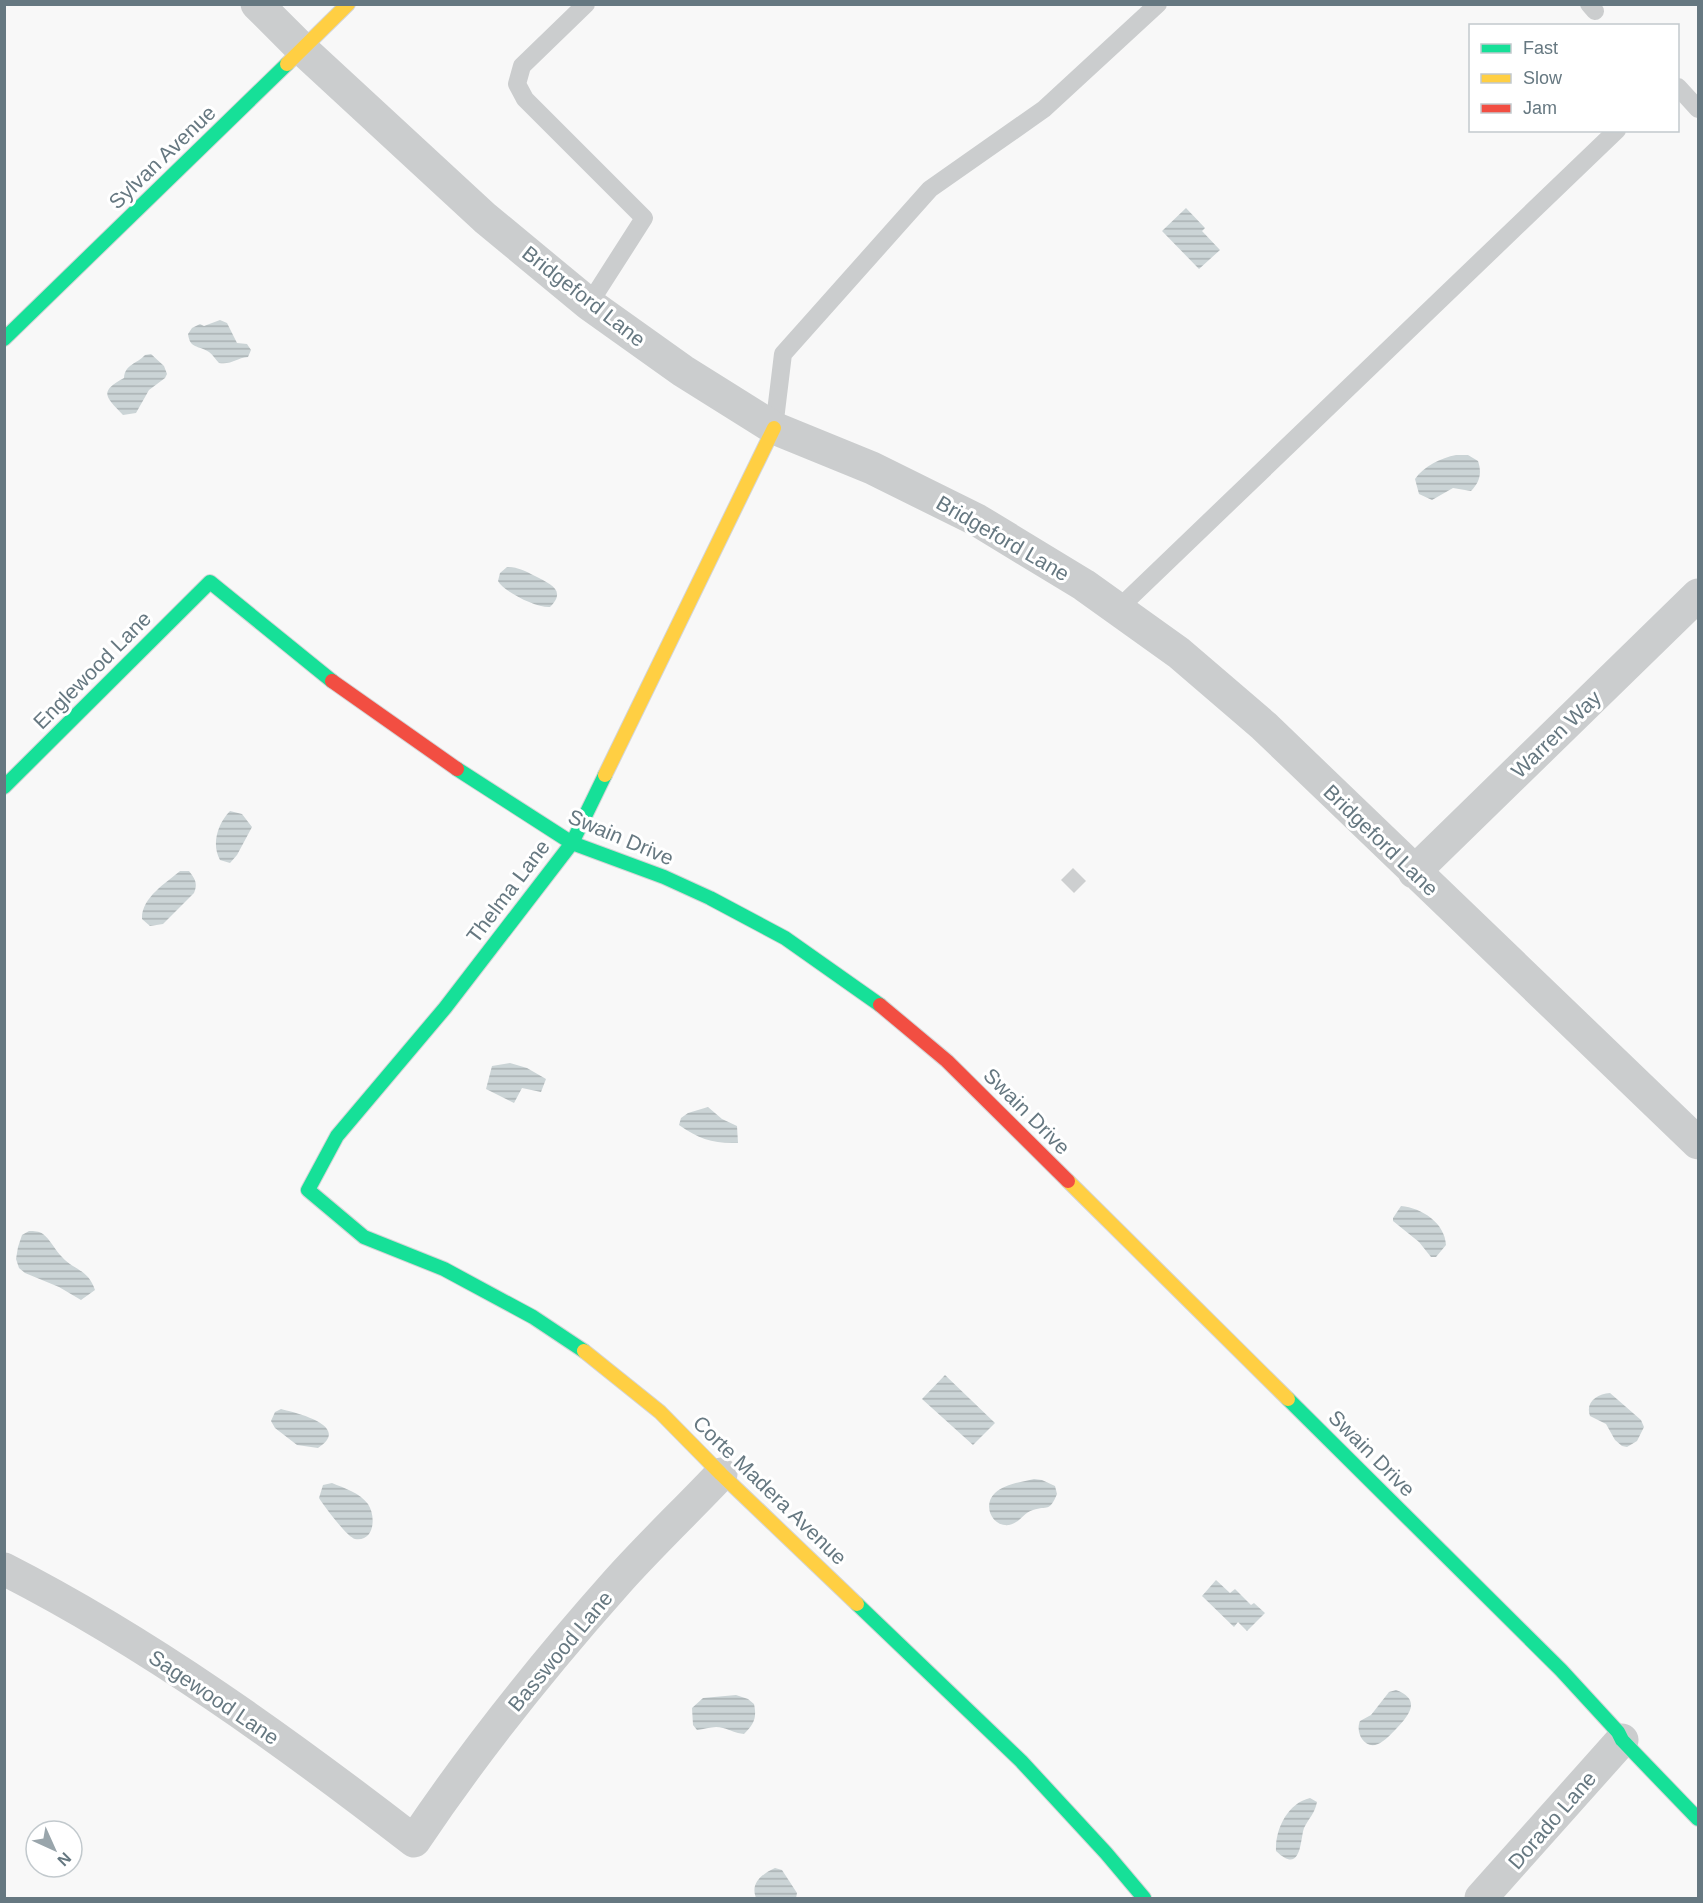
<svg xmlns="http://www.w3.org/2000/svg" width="1703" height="1903" viewBox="0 0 1703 1903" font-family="Helvetica,sans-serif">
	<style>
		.water { fill: url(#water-rules) }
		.building { fill: #cdcfd0 }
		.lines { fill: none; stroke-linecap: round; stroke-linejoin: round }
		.fast-casing { stroke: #d4d5d6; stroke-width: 16 }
		.slow-casing { stroke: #d4d5d6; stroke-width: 16 }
		.jam-casing { stroke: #d4d5d6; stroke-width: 16 }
		.lane { stroke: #cbcdce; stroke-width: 18 }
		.street { stroke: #cbcdce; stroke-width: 33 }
		.fast { stroke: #16e098; stroke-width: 14 }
		.slow { stroke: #ffcf43; stroke-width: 14 }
		.jam { stroke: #f24e42; stroke-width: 14 }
		.labels { text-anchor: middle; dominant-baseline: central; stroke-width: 6; stroke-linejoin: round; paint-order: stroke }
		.street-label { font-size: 21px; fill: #667881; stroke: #fff }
	</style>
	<defs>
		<pattern id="water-rules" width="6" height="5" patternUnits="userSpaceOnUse" patternTransform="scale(1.5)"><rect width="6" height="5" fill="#cbd4d6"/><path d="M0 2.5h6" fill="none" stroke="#a9b1b3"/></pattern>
	</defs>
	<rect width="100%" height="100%" fill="#f8f8f8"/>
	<!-- water -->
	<path class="water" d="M1186,208L1205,228L1202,231L1220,250L1199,269L1162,231Z
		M220,320L227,323L237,343L247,344L251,350L248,357C236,358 232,365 219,363C216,360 213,355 209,352C198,345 190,349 188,334L192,328L200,324L204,326Z
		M151,354L164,366L167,374L165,378L149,390L136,413L123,415C106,397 98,392 124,378C125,364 137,364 145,355Z
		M1456,455H1468L1478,461C1482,473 1480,482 1471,491L1453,488L1432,500L1419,494L1415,479C1424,466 1441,458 1456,455Z
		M507,567C518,567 525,571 535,576C550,584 567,590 550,607C537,608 504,592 498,581L500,573Z
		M230,811L242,814L252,827L237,855L230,863L220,860C211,844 218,823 230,811Z
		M180,871H189C195,879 198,883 194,893L163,924L150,926L142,919C141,898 166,883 180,871Z
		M510,1063L527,1068L546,1079L541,1092L522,1088L514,1103L486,1089L492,1066Z
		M708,1107L722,1119L737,1126L738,1143C714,1144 699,1139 679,1125L681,1118L688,1113Z
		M1401,1206C1422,1208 1445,1223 1446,1245L1436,1257H1431L1419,1242L1393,1221V1218Z
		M29,1231C34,1231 39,1231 43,1234C50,1239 55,1250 62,1257C75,1271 88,1269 95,1290L81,1300L59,1287L25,1273L19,1268L16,1259L18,1247L22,1235Z
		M945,1375L995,1423L973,1445L922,1399Z
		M1610,1393L1641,1420L1644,1427L1637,1441L1627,1447L1622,1446L1615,1440L1606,1424L1590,1416C1585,1402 1597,1394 1610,1393Z
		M281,1409C297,1413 352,1426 318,1448L297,1445L275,1428L271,1421L275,1412Z
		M1034,1479L1042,1480L1055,1486L1057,1494C1049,1513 1048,1505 1033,1510C1023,1513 1020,1523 1009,1525C992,1527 982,1505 995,1493C1005,1484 1021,1482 1034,1479Z
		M332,1483C344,1488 360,1493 368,1504C376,1516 375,1542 355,1539C347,1537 324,1506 319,1498L323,1485Z
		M1216,1580L1230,1593L1235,1589L1251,1605L1254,1603L1265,1613L1247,1631L1238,1622L1234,1627L1202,1596Z
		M1396,1690C1422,1700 1409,1715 1396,1729C1391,1734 1385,1741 1378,1744C1364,1750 1355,1732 1360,1721L1371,1715L1389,1692Z
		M736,1695L748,1699L754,1704C757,1718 754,1724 744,1734C735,1733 731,1730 723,1728C714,1725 706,1729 697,1730L693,1725L692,1708L703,1698Z
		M1310,1798L1317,1802C1315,1813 1309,1818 1304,1828C1300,1839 1302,1876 1276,1851C1275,1829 1288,1803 1310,1798Z
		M775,1868L782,1870L797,1893L796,1898H756C750,1883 762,1874 775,1868Z"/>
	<!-- building -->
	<path class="building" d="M1073,868L1086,881L1074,893L1061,880Z"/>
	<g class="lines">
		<!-- fast casing -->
		<g class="fast-casing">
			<path id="fast" d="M4,339L287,64
				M457,769L572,843L664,877L710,898L785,938L880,1005
				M4,787L210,582L332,681
				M584,1351L533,1317L444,1269L364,1237L308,1190L337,1136L445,1008L572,843L605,775
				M1288,1399L1561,1670L1618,1732L1622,1740L1698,1819
				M857,1604L1021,1761L1106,1853L1144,1898"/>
		</g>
		<!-- slow casing -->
		<g class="slow-casing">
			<path id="slow" d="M287,64L348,4
				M605,775L774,428
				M1068,1181L1288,1399
				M584,1351L660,1412L721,1474L857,1604"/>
		</g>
		<!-- jam casing -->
		<g class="jam-casing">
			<path id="jam" d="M332,681L457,769
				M880,1005L947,1061L1068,1181"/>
		</g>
		<!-- lane -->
		<path class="lane" d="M586,4L522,66L517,84L525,99L644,218L589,304
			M1589,4L1595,11
			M1678,87L1698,109
			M774,428L783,354L930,189L1044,109L1158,4
			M1118,609L1617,130"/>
		<!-- street -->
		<path class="street" d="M257,4L302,49L485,218L589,304L683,371L774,428L872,468L977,520L1084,585L1179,653L1264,726L1698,1143
			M1414,872L1698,595
			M4,1569C149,1643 286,1742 414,1841C475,1750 544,1664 617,1582C650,1545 687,1510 721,1474
			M1481,1898L1622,1740"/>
		<!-- fast -->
		<use href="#fast" class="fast"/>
		<!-- slow -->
		<use href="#slow" class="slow"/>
		<!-- jam -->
		<use href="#jam" class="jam"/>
	</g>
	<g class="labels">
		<!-- street labels -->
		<g class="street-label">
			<text transform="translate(162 157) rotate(-44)">Sylvan Avenue</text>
			<text transform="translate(584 296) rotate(38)">Bridgeford Lane</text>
			<text transform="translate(1003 538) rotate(30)">Bridgeford Lane</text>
			<text transform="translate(92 670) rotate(-45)">Englewood Lane</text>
			<text transform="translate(1556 734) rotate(-44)">Warren Way</text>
			<text transform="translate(621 837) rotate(23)">Swain Drive</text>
			<text transform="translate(1381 840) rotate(44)">Bridgeford Lane</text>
			<text transform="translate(508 891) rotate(-53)">Thelma Lane</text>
			<text transform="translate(1027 1111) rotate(45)">Swain Drive</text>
			<text transform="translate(1372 1453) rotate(45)">Swain Drive</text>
			<text transform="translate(770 1490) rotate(44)">Corte Madera Avenue</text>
			<text transform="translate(560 1651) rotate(-50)">Basswood Lane</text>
			<text transform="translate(214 1697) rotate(34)">Sagewood Lane</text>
			<text transform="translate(1552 1820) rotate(-49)">Dorado Lane</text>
		</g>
	</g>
	<!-- border -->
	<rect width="1703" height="1903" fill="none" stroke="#667881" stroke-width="12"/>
	<!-- legend -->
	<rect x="1469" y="24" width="210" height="108" fill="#ffffff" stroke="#c2c9cd" stroke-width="1.5"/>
	<rect x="1481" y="44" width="30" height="9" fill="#16e098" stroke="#c2c9cd" stroke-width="1.5"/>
	<text x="1523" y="54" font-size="18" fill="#667881">Fast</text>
	<rect x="1481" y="74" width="30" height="9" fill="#ffcf43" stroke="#c2c9cd" stroke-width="1.5"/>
	<text x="1523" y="84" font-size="18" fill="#667881">Slow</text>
	<rect x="1481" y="104" width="30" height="9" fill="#f24e42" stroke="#c2c9cd" stroke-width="1.5"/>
	<text x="1523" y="114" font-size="18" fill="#667881">Jam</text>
	<!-- north arrow -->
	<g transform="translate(54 1849) rotate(135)"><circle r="28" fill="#ffffff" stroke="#c2c9cd" stroke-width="1.5"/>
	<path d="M0-4.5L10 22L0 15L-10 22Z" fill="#99a5ab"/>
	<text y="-9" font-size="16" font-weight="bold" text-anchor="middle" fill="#667881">N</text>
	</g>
</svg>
